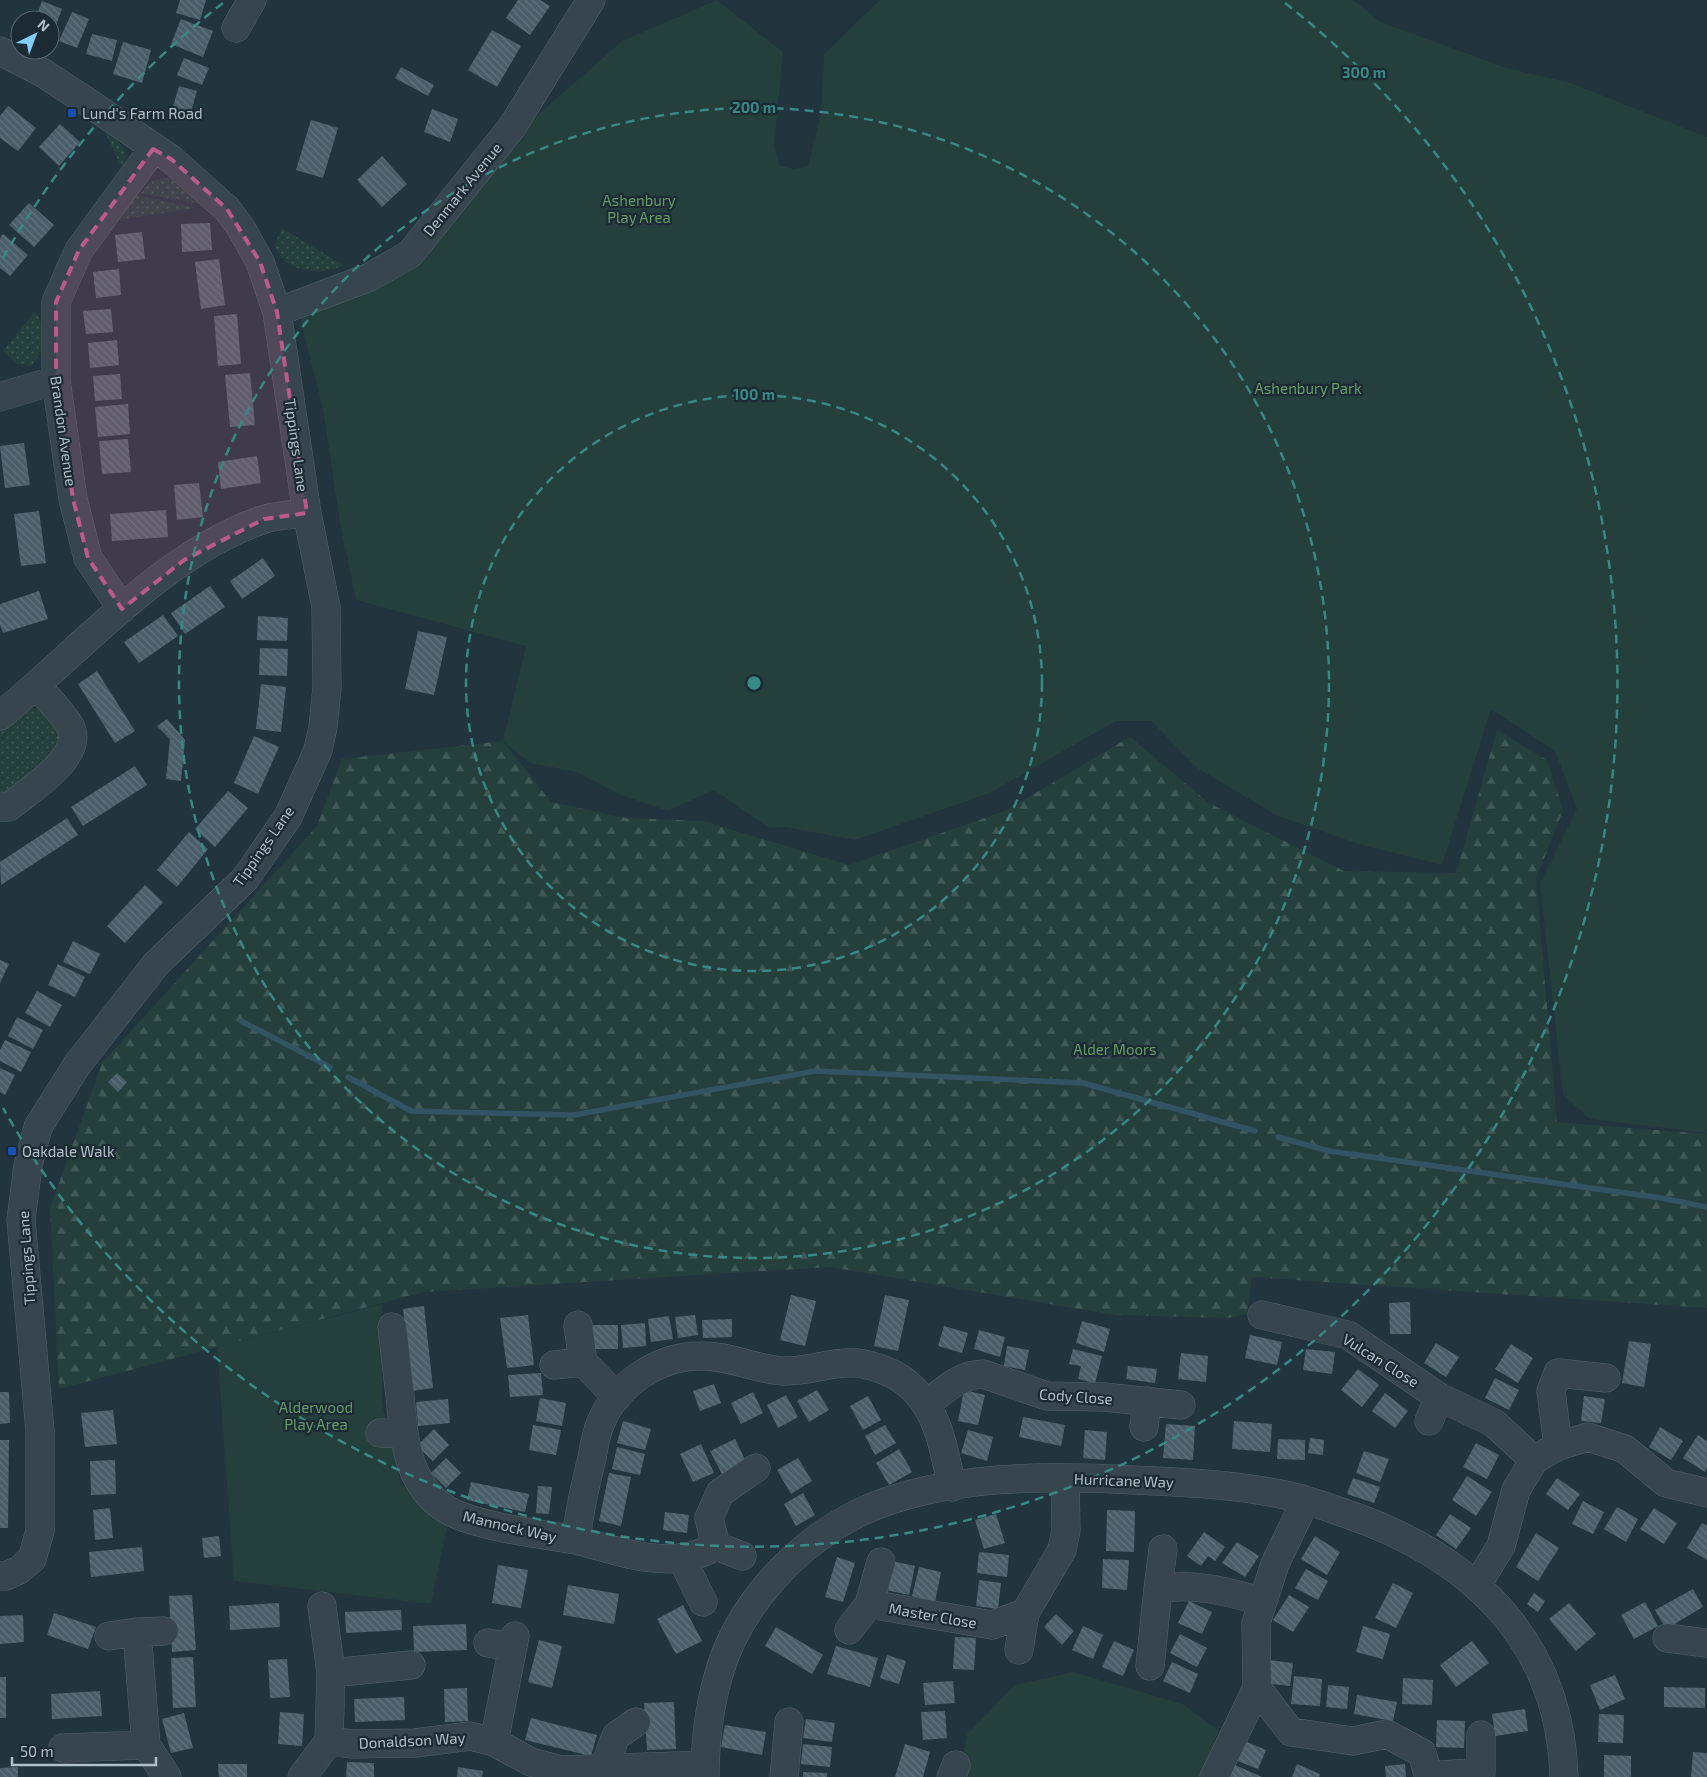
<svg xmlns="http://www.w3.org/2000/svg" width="1707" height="1777" viewBox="0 0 1707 1777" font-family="'Exo 2',sans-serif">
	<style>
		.grass { fill: url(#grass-dots) }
		.forest { fill: url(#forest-firs) }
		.park { fill: #243f3c }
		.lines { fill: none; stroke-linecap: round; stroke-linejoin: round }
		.stream { stroke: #325364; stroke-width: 5.5 }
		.building { fill: url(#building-back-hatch) }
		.minor-casing { stroke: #54636c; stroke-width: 29 }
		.minor { stroke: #36454e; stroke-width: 28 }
		.marked { fill: #bb5b87; fill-opacity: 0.2; stroke: #bb5b87; stroke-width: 4; stroke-dasharray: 10 6; stroke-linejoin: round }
		.ring { fill: none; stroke: #388885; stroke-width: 2.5; stroke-dasharray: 9 6 }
		.transit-dot { fill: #1a4fb4; stroke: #1b2a33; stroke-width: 2 }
		.labels { text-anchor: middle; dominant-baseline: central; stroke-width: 4.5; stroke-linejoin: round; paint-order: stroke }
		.poi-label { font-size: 15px; fill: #b1c0c9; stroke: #1b2a33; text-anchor: start }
		.street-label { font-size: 15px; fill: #b1c0c9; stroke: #1b2a33 }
		.park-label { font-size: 15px; fill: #679c67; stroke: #1b2a33 }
		.centre { fill: #388885; stroke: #1b2a33; stroke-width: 2.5 }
		.ring-label { font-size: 15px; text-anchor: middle; font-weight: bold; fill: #388885; stroke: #1b2a33; stroke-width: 4.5; stroke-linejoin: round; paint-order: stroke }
	</style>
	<defs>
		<pattern id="grass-dots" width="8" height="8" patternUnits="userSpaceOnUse" patternTransform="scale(1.25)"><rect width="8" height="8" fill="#243f3c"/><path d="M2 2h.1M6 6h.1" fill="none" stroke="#415957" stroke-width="1.8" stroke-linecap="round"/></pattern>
		<pattern id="forest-firs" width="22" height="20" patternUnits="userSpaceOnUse" patternTransform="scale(1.25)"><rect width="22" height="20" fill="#243f3c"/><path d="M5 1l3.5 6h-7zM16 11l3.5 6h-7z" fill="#415957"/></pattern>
		<pattern id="building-back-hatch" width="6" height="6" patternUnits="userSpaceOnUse" patternTransform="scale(1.25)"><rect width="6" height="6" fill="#4a5e69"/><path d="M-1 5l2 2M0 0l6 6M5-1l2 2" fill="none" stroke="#62737d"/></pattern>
	</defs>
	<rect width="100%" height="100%" fill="#22343e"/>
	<!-- grass -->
	<path class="grass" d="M104,130C117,138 123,144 126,158L121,166Z
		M168,178L186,185L206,205L141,193C149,181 154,179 168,178Z
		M134,195L195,208L118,220Z
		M282,228L343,265C327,275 301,273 286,262C281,258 277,251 274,246Z
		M35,311C49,333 47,347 31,366L17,364L3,351Z
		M33,708C57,709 59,729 65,749L7,792H0V731L22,711Z"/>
	<!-- forest -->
	<path class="forest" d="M1497,730L1547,760L1563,810L1536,879L1557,1122L1707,1134V1308L1252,1277L1247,1314L1228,1318L1115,1315L830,1267L424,1292L59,1389L50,1208L102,1063L317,826L342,759L503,741L551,802L626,818L703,821L849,865L1005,811L1130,737L1209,803L1344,871L1456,873Z"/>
	<!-- park -->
	<path class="park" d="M717,0L783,52L774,147L779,165L793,169L808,167L821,112L824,54L880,0H1353L1381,22L1506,68L1571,83L1707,137V1133L1590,1119L1563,1095L1540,883L1577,809L1555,751L1491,709L1442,865L1358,844L1276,815L1197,768L1151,721H1116L990,793L855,840L785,827L769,828L714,790L668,811L621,795L576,772L530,763L503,741L526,646L356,600L340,523L323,409L298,310L409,261L531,121L622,41Z
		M382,1304V1403L401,1484L448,1522L431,1604L234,1581L217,1347Z
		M1073,1672L1183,1704L1219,1731L1199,1777H960L967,1734L1015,1685Z"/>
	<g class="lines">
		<!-- stream -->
		<path class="stream" d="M241,1021L330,1067
			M348,1077L411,1111L574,1115L815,1071L1083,1083L1255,1131
			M1278,1137L1329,1151L1661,1198L1707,1207"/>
	</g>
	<!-- building -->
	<path class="building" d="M180,0H206L200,20L176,13Z
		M518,0H540L550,6L530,35L506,18Z
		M42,1L62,9L52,36L50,20H35Z
		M72,12L89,19L77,48L59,41Z
		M181,19L213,31L203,57L171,44Z
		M492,30L521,46L497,87L468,70Z
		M92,34L117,40L112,61L86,54Z
		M123,42L151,50L142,83L113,74Z
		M184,58L209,68L202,85L177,75Z
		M401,67L434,85L428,96L395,78Z
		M179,86L197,91L190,115L172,110Z
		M8,106L36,128L18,151L0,138V116Z
		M432,109L458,119L450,142L424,132Z
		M311,120L338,128L323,178L296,170Z
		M60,124L80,142L59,166L39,147Z
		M382,156L407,184L382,207L357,180Z
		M29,203L54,225L34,247L9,225Z
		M210,223L212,250L182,252L181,224Z
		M142,232L145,259L118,262L115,235Z
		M3,234L28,255L10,276L0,268V238Z
		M219,259L225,305L201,309L195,262Z
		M119,269L121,295L96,298L93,272Z
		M111,309L113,332L86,334L83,311Z
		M237,314L241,364L218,366L214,316Z
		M117,340L119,365L90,368L88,343Z
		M250,373L255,425L230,427L225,375Z
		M120,374L122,399L95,401L93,376Z
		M128,404L130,434L98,437L95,407Z
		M128,439L131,472L102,474L99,441Z
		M24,443L30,485L5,488L0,446Z
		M257,456L261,483L221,489L218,462Z
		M199,483L203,517L177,520L174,485Z
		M166,510L168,537L112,541L110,514Z
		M39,511L46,563L21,566L14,514Z
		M263,558L275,576L242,599L230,581Z
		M210,586L225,607L185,634L171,613Z
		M39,591L48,619L3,633L0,625V604Z
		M163,615L178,636L139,663L124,642Z
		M258,616L288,618L287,641L257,640Z
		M418,631L447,637L434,695L405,689Z
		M260,648L288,649L287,676L259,675Z
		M97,671L135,731L115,743L78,684Z
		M261,684L286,687L281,732L256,729Z
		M167,719L185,740L181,781L166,779L170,739L157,726Z
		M254,736L279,747L258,794L234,783Z
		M135,766L147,785L83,826L71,807Z
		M228,791L248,808L215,847L195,829Z
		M67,818L78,835L1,885L0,862Z
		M189,832L208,849L177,887L157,870Z
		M145,885L163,902L125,943L107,926Z
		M73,941L100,954L90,974L63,962Z
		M0,960L9,964L0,983Z
		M58,964L85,977L75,997L48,985Z
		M37,991L62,1005L50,1027L25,1013Z
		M17,1017L43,1030L33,1049L8,1036Z
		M5,1040L31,1052L21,1072L0,1061V1050Z
		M0,1068L15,1075L5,1095L0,1092Z
		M117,1073L127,1082L118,1092L108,1082Z
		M791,1295L816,1301L805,1346L780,1340Z
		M885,1295L909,1300L898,1351L874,1346Z
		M1410,1302L1411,1334H1390L1389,1303Z
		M424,1306L433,1388L412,1391L403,1309Z
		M528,1315L534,1365L507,1368L500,1318Z
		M695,1315L698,1335L678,1338L675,1317Z
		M669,1316L673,1339L651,1342L648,1319Z
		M732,1319V1337L703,1338L702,1320Z
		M1082,1321L1110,1329L1104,1352L1076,1343Z
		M645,1323L646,1346L623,1348L621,1325Z
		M593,1325H618V1349H593Z
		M944,1326L968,1333L962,1353L938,1346Z
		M979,1330L1005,1337L1000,1357L974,1349Z
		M1250,1335L1282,1342L1277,1365L1245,1358Z
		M1629,1341L1651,1344L1644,1387L1622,1383Z
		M1436,1343L1459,1357L1446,1377L1424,1363Z
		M1511,1344L1533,1358L1518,1383L1495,1369Z
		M1007,1346L1029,1350L1025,1370L1004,1366Z
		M1073,1349L1102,1356L1095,1383L1078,1379L1081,1366L1069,1364Z
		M1306,1349L1335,1352L1332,1374L1303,1370Z
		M1181,1353L1208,1356L1206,1382L1178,1379Z
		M1128,1366L1157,1369L1155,1383L1126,1379Z
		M1358,1369L1379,1385L1362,1407L1341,1390Z
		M541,1373L543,1395L510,1397L508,1375Z
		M1495,1378L1519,1390L1509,1410L1485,1398Z
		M714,1384L721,1403L700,1411L693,1391Z
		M817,1390L829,1410L809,1422L797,1401Z
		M964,1390L985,1395L978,1425L958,1421Z
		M0,1392H9L10,1423L0,1424Z
		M753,1392L763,1413L741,1424L731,1403Z
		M1385,1393L1408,1411L1395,1428L1372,1411Z
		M786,1395L798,1417L778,1428L767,1405Z
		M868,1396L881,1420L863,1430L850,1406Z
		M1584,1396L1605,1399L1601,1423L1581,1421Z
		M540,1398L566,1403L562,1426L536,1421Z
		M448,1399L450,1423L418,1426L416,1402Z
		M113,1410L117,1444L85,1447L81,1413Z
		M1023,1417L1065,1425L1061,1446L1019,1437Z
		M623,1421L651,1429L645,1450L617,1443Z
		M1234,1421L1272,1424L1270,1452L1232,1449Z
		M1166,1424L1195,1426L1193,1460L1163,1458Z
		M533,1425L561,1430L556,1455L529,1450Z
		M885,1425L896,1443L875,1455L865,1436Z
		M1660,1427L1683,1441L1671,1460L1649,1447Z
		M434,1429L449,1445L433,1461L417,1446Z
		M968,1430L993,1437L987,1461L961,1453Z
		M1085,1430L1107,1432L1105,1460L1083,1458Z
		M1698,1435L1707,1441V1468L1705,1472L1683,1458Z
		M1310,1438L1324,1440L1323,1455L1308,1453Z
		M735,1439L747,1464L723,1476L710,1451Z
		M1278,1439L1305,1440V1460L1277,1459Z
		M0,1440H9L8,1528H0Z
		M1476,1443L1499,1455L1487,1479L1463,1467Z
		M701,1444L714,1473L693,1482L680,1454Z
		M617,1447L645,1454L640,1475L612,1469Z
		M899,1449L912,1472L889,1485L876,1463Z
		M1364,1451L1389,1459L1380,1482L1356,1473Z
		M446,1458L461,1473L446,1488L431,1473Z
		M798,1458L812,1481L791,1494L777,1470Z
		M115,1460L116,1494L91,1495L90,1461Z
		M609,1473L631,1477L621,1526L599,1521Z
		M1467,1476L1492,1492L1476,1516L1452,1500Z
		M1353,1478L1380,1487L1374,1503L1347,1494Z
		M1557,1478L1580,1494L1568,1510L1546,1494Z
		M471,1482L529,1494L525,1512L467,1500Z
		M538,1486L552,1487L549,1514L536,1513Z
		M803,1493L815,1515L796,1526L784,1504Z
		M1583,1501L1604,1512L1593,1534L1572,1524Z
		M1617,1507L1638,1519L1626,1542L1604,1529Z
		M110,1508L113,1538L95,1540L93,1510Z
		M1654,1508L1677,1523L1664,1544L1640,1529Z
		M1107,1510L1135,1511L1134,1552L1106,1551Z
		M665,1512L689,1515L687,1533L663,1530Z
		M996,1514L1005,1543L984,1549L975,1520Z
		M1450,1514L1471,1528L1456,1549L1436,1535Z
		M1702,1523L1707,1526V1560L1687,1548Z
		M1204,1532L1225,1547L1215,1561L1208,1556L1201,1566L1187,1556Z
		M1536,1533L1559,1548L1538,1581L1516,1567Z
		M219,1536L221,1556L204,1558L202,1538Z
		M1315,1536L1340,1552L1327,1575L1301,1559Z
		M1237,1542L1259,1556L1245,1577L1222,1563Z
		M142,1547L144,1571L91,1577L89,1552Z
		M979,1552L1009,1555L1007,1577L977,1573Z
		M837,1557L855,1563L843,1602L825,1597Z
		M1103,1559L1129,1560L1127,1590L1102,1588Z
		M892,1561L915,1566L909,1595L886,1590Z
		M498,1565L528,1570L521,1608L492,1603Z
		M919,1567L941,1572L935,1602L912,1596Z
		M1306,1569L1328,1581L1318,1600L1295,1588Z
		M979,1580L1001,1583L998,1609L976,1606Z
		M1393,1583L1413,1593L1396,1628L1375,1618Z
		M568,1585L619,1594L614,1624L563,1615Z
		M1693,1589L1703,1607L1666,1629L1655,1610Z
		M1534,1593L1545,1601L1538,1612L1527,1604Z
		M192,1595L196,1650L172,1652L169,1596Z
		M1289,1595L1309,1607L1293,1632L1273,1620Z
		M1189,1601L1212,1612L1202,1634L1178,1623Z
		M1645,1602L1658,1626L1634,1639L1621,1615Z
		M279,1603L280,1627L230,1630L229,1606Z
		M1569,1603L1596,1634L1576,1651L1549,1619Z
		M683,1605L702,1641L676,1654L657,1619Z
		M401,1610L402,1630L346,1633L345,1612Z
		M54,1613L96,1627L88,1649L47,1635Z
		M1056,1614L1074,1631L1062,1645L1044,1627Z
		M23,1615L24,1642L0,1644V1616Z
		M466,1624L467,1650L414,1652L413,1626Z
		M1083,1626L1103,1635L1093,1659L1072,1650Z
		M1363,1626L1390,1634L1383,1659L1356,1652Z
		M776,1627L823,1655L812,1674L765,1646Z
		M1180,1634L1207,1648L1197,1667L1170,1653Z
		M955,1637L976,1638L974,1670L953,1669Z
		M539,1640L562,1646L552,1688L528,1682Z
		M1114,1641L1134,1650L1123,1676L1102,1667Z
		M1472,1641L1489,1663L1456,1687L1440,1665Z
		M836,1646L878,1658L870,1687L827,1674Z
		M887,1655L906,1661L899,1684L880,1678Z
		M193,1657L196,1707L173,1708L171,1658Z
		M287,1659L290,1697L270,1698L268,1660Z
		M1267,1660L1293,1663L1290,1686L1263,1683Z
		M1172,1662L1198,1674L1190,1693L1163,1681Z
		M1615,1675L1625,1699L1600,1710L1590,1685Z
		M1294,1676L1322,1679L1320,1706L1291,1704Z
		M0,1677H6V1718H0Z
		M1403,1678L1433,1680L1432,1705L1402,1704Z
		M953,1681L955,1703L925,1705L923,1683Z
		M1328,1685L1349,1687L1347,1709L1326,1707Z
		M1664,1687L1705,1688V1708L1664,1707Z
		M467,1688L468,1721L445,1722L444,1689Z
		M100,1691L102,1716L52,1719L51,1694Z
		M1357,1695L1397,1702L1393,1721L1354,1714Z
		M404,1697L405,1720L355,1722L354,1699Z
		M674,1702L676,1749L647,1750L644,1703Z
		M1525,1709L1528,1731L1495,1736L1492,1714Z
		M945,1711L947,1738L923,1740L921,1712Z
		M280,1712L304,1714L302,1746L278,1744Z
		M184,1713L193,1748L171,1753L162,1719Z
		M1599,1714L1624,1715L1623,1743L1598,1742Z
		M531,1718L597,1735L591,1756L525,1740Z
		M806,1719L835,1723L832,1742L803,1738Z
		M1437,1720L1465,1721L1464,1748L1436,1747Z
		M725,1725L766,1732L762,1755L721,1747Z
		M1242,1740L1266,1750L1258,1769L1235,1760Z
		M803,1744L832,1747L830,1767L801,1764Z
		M905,1744L930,1752L923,1777H895Z
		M1693,1752L1707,1753V1777H1691Z
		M1604,1755L1631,1756V1777H1604Z
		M347,1762L374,1763V1777H346Z
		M218,1764H247V1777H219Z
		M1297,1764L1320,1774L1319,1777H1292Z
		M1405,1764L1406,1777H1386L1385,1766Z
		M1235,1765L1262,1777H1230Z
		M18,1767V1777H0V1768Z
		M458,1767L483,1771L482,1777H457Z
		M803,1772L827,1773V1777H803Z"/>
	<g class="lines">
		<!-- minor casing -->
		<g class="minor-casing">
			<path id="minor" d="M236,28L252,0
				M0,51L43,73L89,103L171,159L227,209L241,228L260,262L277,312L307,513L326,607L327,687L323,727L318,750L288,817L245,879L156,964L77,1065L38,1127L28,1165L21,1220L40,1431V1531L32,1559L19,1570L6,1576H0
				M277,312L370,277L410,254L512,127L591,0
				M0,397L56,380
				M122,609L88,558L73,499L56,380V302L79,250L153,149
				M0,716C80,651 163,554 262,520C275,515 292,515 307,513
				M0,807H9C29,790 83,758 71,728C67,718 45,695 37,686
				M1262,1315L1348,1335L1439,1397L1494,1423L1534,1460
				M578,1325L583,1362L617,1397
				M392,1327C395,1350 397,1373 400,1395C404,1440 407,1490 453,1513C486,1528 540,1534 576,1540C579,1512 585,1486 592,1458C594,1446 596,1433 601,1422C617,1384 659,1356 700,1356C728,1355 754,1369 782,1371C807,1372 832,1361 857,1363C869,1364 882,1369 893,1374C937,1398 942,1442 952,1487
				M554,1365L583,1362
				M927,1404C943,1391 961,1374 983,1374L1047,1396L1104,1397L1181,1405
				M1429,1421L1439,1397
				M1144,1427L1147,1401
				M380,1433L403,1434
				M1558,1446L1551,1391L1558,1373L1606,1378
				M1302,1499L1299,1514L1275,1564L1256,1623L1257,1688L1291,1732L1353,1741L1387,1734L1422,1753L1429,1777
				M576,1540C622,1552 672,1572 716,1546L709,1518L720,1493L756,1468
				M716,1546L742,1556
				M1163,1549L1158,1589C1193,1582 1228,1592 1261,1601
				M682,1559L703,1602
				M881,1562L869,1604L992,1625L1025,1613L1062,1550L1066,1530L1065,1478
				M1477,1585L1501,1546L1516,1490L1534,1460L1558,1446L1588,1437L1625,1449L1666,1483L1707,1493
				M322,1606L331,1673L329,1741
				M849,1630L869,1604
				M164,1631L137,1632L146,1745L167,1777
				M109,1636L137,1632
				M1667,1638L1707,1643
				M488,1643L513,1647
				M1019,1650L1025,1613
				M1150,1666L1158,1589
				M331,1673L411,1665
				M494,1742L515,1636
				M63,1748L146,1745
				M604,1768L616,1736L636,1722
				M1429,1776L1481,1772V1735
				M302,1777L329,1741L353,1744L415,1743L470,1736L494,1742L531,1762L561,1770L705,1765
				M705,1777C705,1743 709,1709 718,1677C737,1606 797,1542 863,1511C942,1475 1047,1475 1133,1480C1181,1482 1228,1484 1275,1493C1299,1497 1322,1505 1344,1513C1469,1555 1560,1638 1564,1777
				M784,1777L789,1722
				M951,1777L956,1765
				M1214,1777L1257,1688"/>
		</g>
		<!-- minor -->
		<use href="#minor" class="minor"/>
	</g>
	<!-- marked area -->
	<path class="marked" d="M153,149L171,159L227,209L260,262L277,312L307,513L264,519L184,560L122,609L88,558L73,499L56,380V302L79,250Z"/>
	<!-- distance rings -->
	<g class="ring">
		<circle cx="754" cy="683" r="288"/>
		<circle cx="754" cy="683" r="575"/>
		<path d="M3 258A863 863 0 0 1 223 3M1285 3A863 863 0 1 1 3 1108"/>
	</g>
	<!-- markers -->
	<g class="transit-dot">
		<rect x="67" y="108" width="10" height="10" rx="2.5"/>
		<rect x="7" y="1146" width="10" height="10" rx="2.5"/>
	</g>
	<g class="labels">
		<!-- poi labels -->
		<g class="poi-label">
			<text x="82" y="113">Lund's Farm Road</text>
			<text x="22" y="1151">Oakdale Walk</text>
		</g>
		<!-- street labels -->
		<g class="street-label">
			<text transform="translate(462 189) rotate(-51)">Denmark Avenue</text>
			<text transform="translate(64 431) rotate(82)">Brandon Avenue</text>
			<text transform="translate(297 445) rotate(82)">Tippings Lane</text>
			<text transform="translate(263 846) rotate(-55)">Tippings Lane</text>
			<text transform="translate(26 1258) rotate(-94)">Tippings Lane</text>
			<text transform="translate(1381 1360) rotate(32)">Vulcan Close</text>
			<text transform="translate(1076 1396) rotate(4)">Cody Close</text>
			<text transform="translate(1124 1480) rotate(2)">Hurricane Way</text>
			<text transform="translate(510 1526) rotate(13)">Mannock Way</text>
			<text transform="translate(933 1615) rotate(10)">Master Close</text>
			<text transform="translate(412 1740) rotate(-3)">Donaldson Way</text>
		</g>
		<!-- park labels -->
		<g class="park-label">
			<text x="639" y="200">Ashenbury<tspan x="639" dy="17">Play Area</tspan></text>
			<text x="1308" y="388">Ashenbury Park</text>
			<text x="1115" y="1049">Alder Moors</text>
			<text x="316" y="1407">Alderwood<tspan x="316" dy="17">Play Area</tspan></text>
		</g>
	</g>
	<circle cx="754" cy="683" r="8" class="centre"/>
	<g class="ring-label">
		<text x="1364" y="78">300 m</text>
		<text x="754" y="113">200 m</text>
		<text x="754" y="400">100 m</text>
	</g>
	<!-- north arrow -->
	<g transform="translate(35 35) rotate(42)"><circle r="24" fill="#1b2a33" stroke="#57666f"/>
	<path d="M0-4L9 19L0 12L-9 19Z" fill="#81cefe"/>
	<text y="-8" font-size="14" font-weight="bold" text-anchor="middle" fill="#b1c0c9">N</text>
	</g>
	<!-- scale -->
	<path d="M12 1757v8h144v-8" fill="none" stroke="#b1c0c9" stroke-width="2.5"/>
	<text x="20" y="1757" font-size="15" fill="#b1c0c9" stroke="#1b2a33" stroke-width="4" paint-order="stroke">50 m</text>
</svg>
